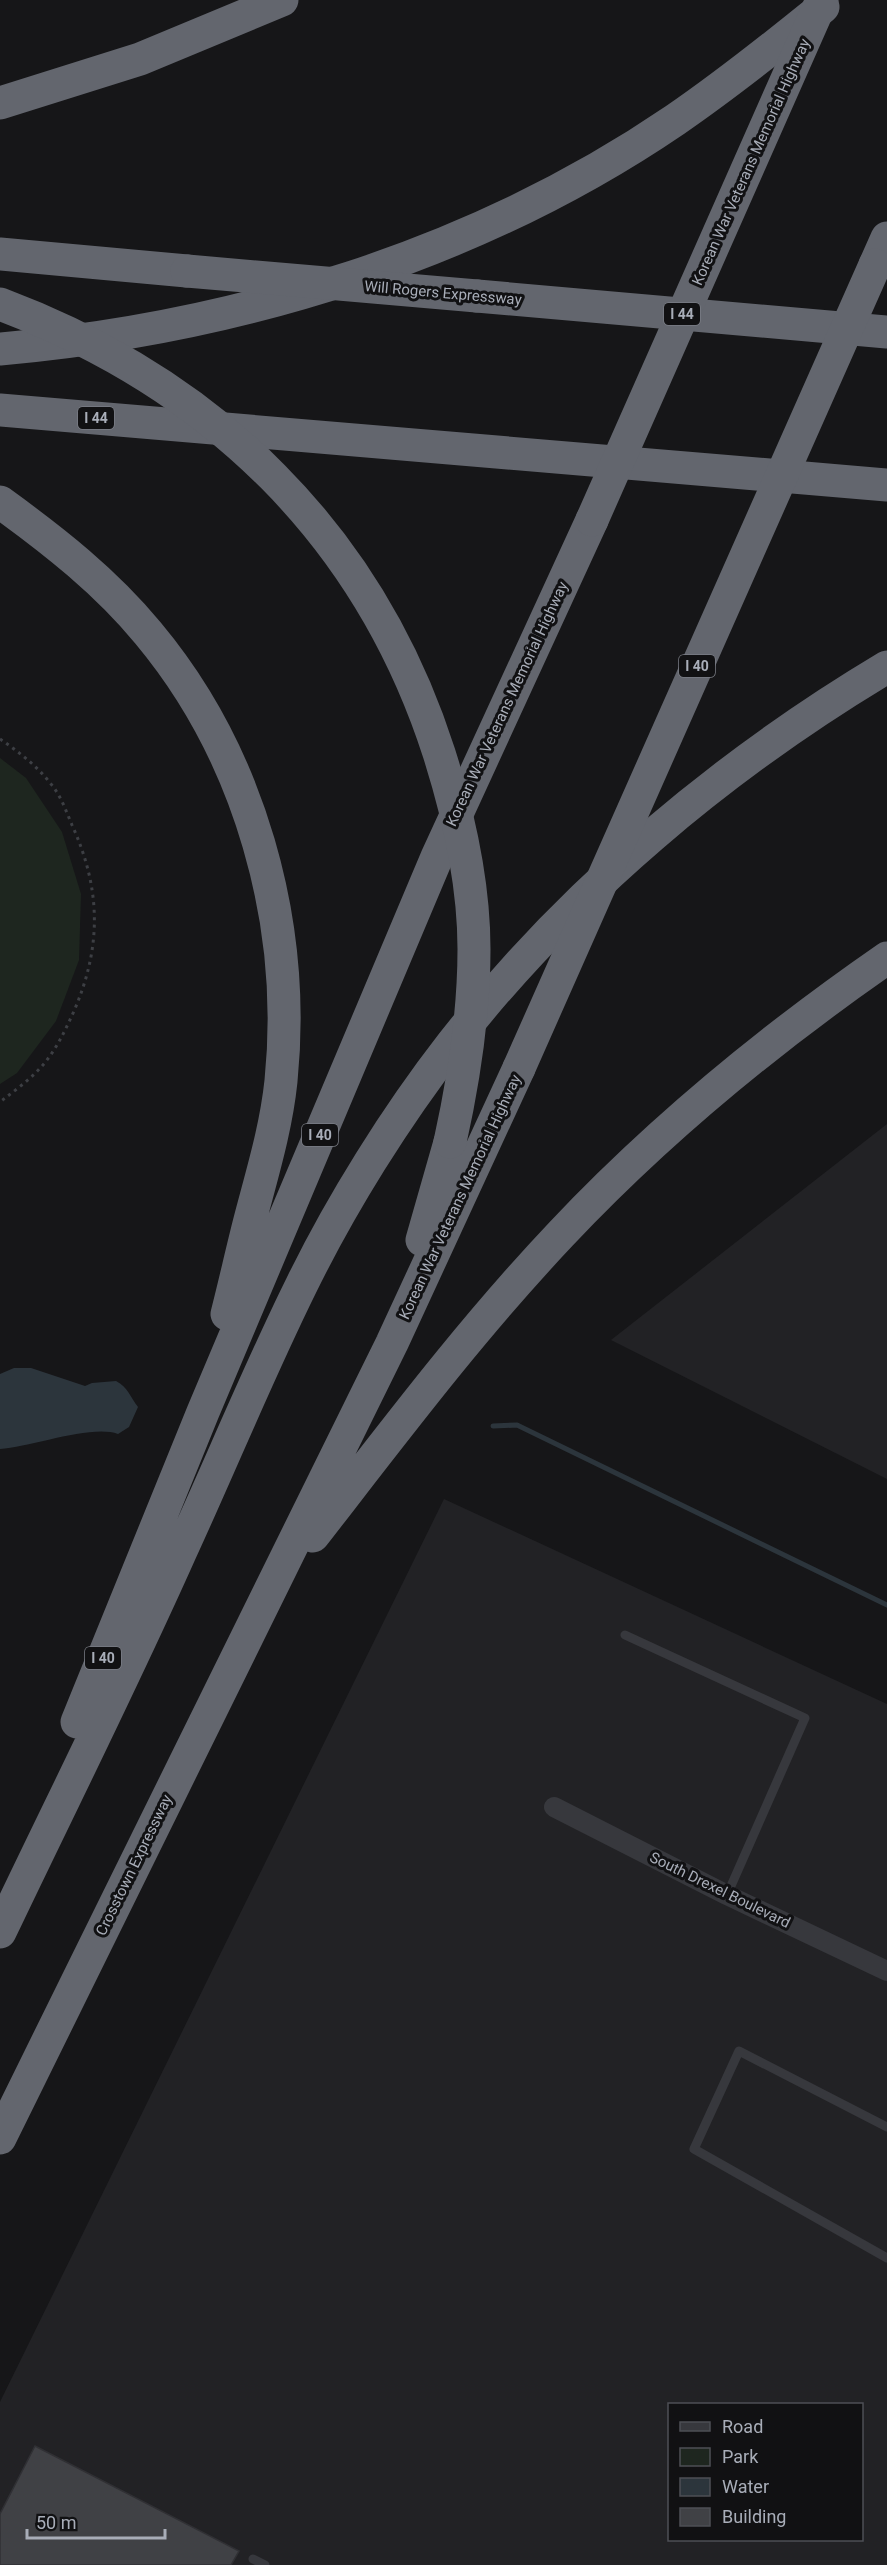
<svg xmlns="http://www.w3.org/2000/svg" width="887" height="2565" viewBox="0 0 887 2565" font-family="Roboto,sans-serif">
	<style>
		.built { fill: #222225; fill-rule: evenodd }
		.green { fill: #1e261f }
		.water { fill: #2c353c }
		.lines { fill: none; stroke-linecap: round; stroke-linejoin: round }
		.stream { stroke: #2c353c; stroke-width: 5 }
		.building { fill: #404145; stroke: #303034; stroke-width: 1.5 }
		.path { stroke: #3d3f44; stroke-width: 3; stroke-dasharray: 3 4.5; stroke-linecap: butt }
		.service { stroke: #37383d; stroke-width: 9 }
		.minor { stroke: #37383d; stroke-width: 20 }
		.motorway { stroke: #63666e; stroke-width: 33 }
		.motorway-bridge { stroke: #63666e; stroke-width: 33 }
		.labels { text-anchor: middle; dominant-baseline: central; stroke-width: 6; stroke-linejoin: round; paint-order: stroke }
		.shield { fill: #111113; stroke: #7b7e86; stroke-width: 1.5 }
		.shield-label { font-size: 14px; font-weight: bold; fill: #a8adb8 }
		.street-label { font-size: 15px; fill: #a8adb8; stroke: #111113 }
	</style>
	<rect width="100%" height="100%" fill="#161618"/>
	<!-- built -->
	<path class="built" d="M887,1124V1479L611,1340Z
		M444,1499L887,1704V2565H0V2402ZM670,2404H862V2540H670Z"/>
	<!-- green -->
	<path class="green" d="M0,758L26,778L62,832L81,894L79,960L56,1021L17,1073L0,1084Z"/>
	<!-- water -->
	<path class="water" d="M14,1368H31L85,1386L92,1383L116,1381C128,1387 130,1397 138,1407L129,1427L118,1434C92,1424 31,1447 0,1449V1374Z"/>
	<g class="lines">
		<!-- stream -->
		<path class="stream" d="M493,1426L517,1425L887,1605"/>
	</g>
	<!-- building -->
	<path class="building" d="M35,2446L239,2551L231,2565H0V2514Z"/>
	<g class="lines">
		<!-- path -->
		<path class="path" d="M0,739C19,752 37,766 51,784C61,796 66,811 72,825C101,889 102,946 74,1011C65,1031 56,1050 42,1066C30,1080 14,1091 0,1102"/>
		<!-- service -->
		<path class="service" d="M625,1635L805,1718L727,1895
			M887,2127L739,2051L694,2149L887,2258
			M253,2559L265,2565"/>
		<!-- minor -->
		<path class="minor" d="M554,1807L727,1895L887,1971"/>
		<!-- motorway -->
		<path class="motorway" d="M0,103L140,59L282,0
			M0,254L187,271
			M875,265L887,238
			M477,296L887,332
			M0,349C237,328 477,255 675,120C726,85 775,46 823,7
			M0,410L887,485
			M0,502C54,541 106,582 148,633C250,755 297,923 281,1081C276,1129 262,1174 250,1220C242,1251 235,1283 227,1314
			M422,1240L450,1142
			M313,1536C393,1433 471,1329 561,1234C659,1130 770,1039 887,958
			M77,1722L203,1412L437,857L592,520
			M0,1932C60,1806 123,1681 180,1553C221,1464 258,1373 301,1286C341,1204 396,1116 452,1044C570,893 723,765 887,667
			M0,2138L392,1343L519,1068"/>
		<!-- motorway-bridge -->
		<path class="motorway-bridge" d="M187,271L477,296
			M0,304C213,384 369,535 439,753C459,816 474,884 474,949C474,1014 464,1079 450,1142
			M592,520L822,0
			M519,1068L875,265"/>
	</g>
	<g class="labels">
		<!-- shield labels -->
		<g class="shield">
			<rect x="664" y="303" width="36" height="22" rx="4.5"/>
			<rect x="78" y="407" width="36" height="22" rx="4.5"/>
			<rect x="679" y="655" width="36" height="22" rx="4.5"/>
			<rect x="302" y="1124" width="36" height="22" rx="4.5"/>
			<rect x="85" y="1647" width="36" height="22" rx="4.5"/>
		</g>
		<g class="shield-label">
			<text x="682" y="314">I 44</text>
			<text x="96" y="418">I 44</text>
			<text x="697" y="666">I 40</text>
			<text x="320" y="1135">I 40</text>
			<text x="103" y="1658">I 40</text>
		</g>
		<!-- street labels -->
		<g class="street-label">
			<text transform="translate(751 162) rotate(-66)">Korean War Veterans Memorial Highway</text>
			<text transform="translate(443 293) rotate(5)">Will Rogers Expressway</text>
			<text transform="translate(507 704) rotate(-65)">Korean War Veterans Memorial Highway</text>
			<text transform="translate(460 1197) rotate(-65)">Korean War Veterans Memorial Highway</text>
			<text transform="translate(134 1865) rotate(-64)">Crosstown Expressway</text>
			<text transform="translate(720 1890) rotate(26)">South Drexel Boulevard</text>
		</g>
	</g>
	<!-- legend -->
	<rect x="668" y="2403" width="195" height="138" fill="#111113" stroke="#4d4f55" stroke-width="1.5"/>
	<rect x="680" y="2422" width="30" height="9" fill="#37383d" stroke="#4d4f55" stroke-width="1.5"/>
	<text x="722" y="2433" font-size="18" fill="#a8adb8">Road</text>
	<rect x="680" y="2448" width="30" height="18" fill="#1e261f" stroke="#4d4f55" stroke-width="1.5"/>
	<text x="722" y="2463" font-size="18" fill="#a8adb8">Park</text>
	<rect x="680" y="2478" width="30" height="18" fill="#2c353c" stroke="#4d4f55" stroke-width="1.5"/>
	<text x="722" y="2493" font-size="18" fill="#a8adb8">Water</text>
	<rect x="680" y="2508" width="30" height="18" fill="#404145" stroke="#4d4f55" stroke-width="1.5"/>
	<text x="722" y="2523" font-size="18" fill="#a8adb8">Building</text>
	<!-- scale -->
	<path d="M27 2529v9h138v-9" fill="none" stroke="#a8adb8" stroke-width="3"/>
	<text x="36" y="2529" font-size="18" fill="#a8adb8" stroke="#111113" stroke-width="4.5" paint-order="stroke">50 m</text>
</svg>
